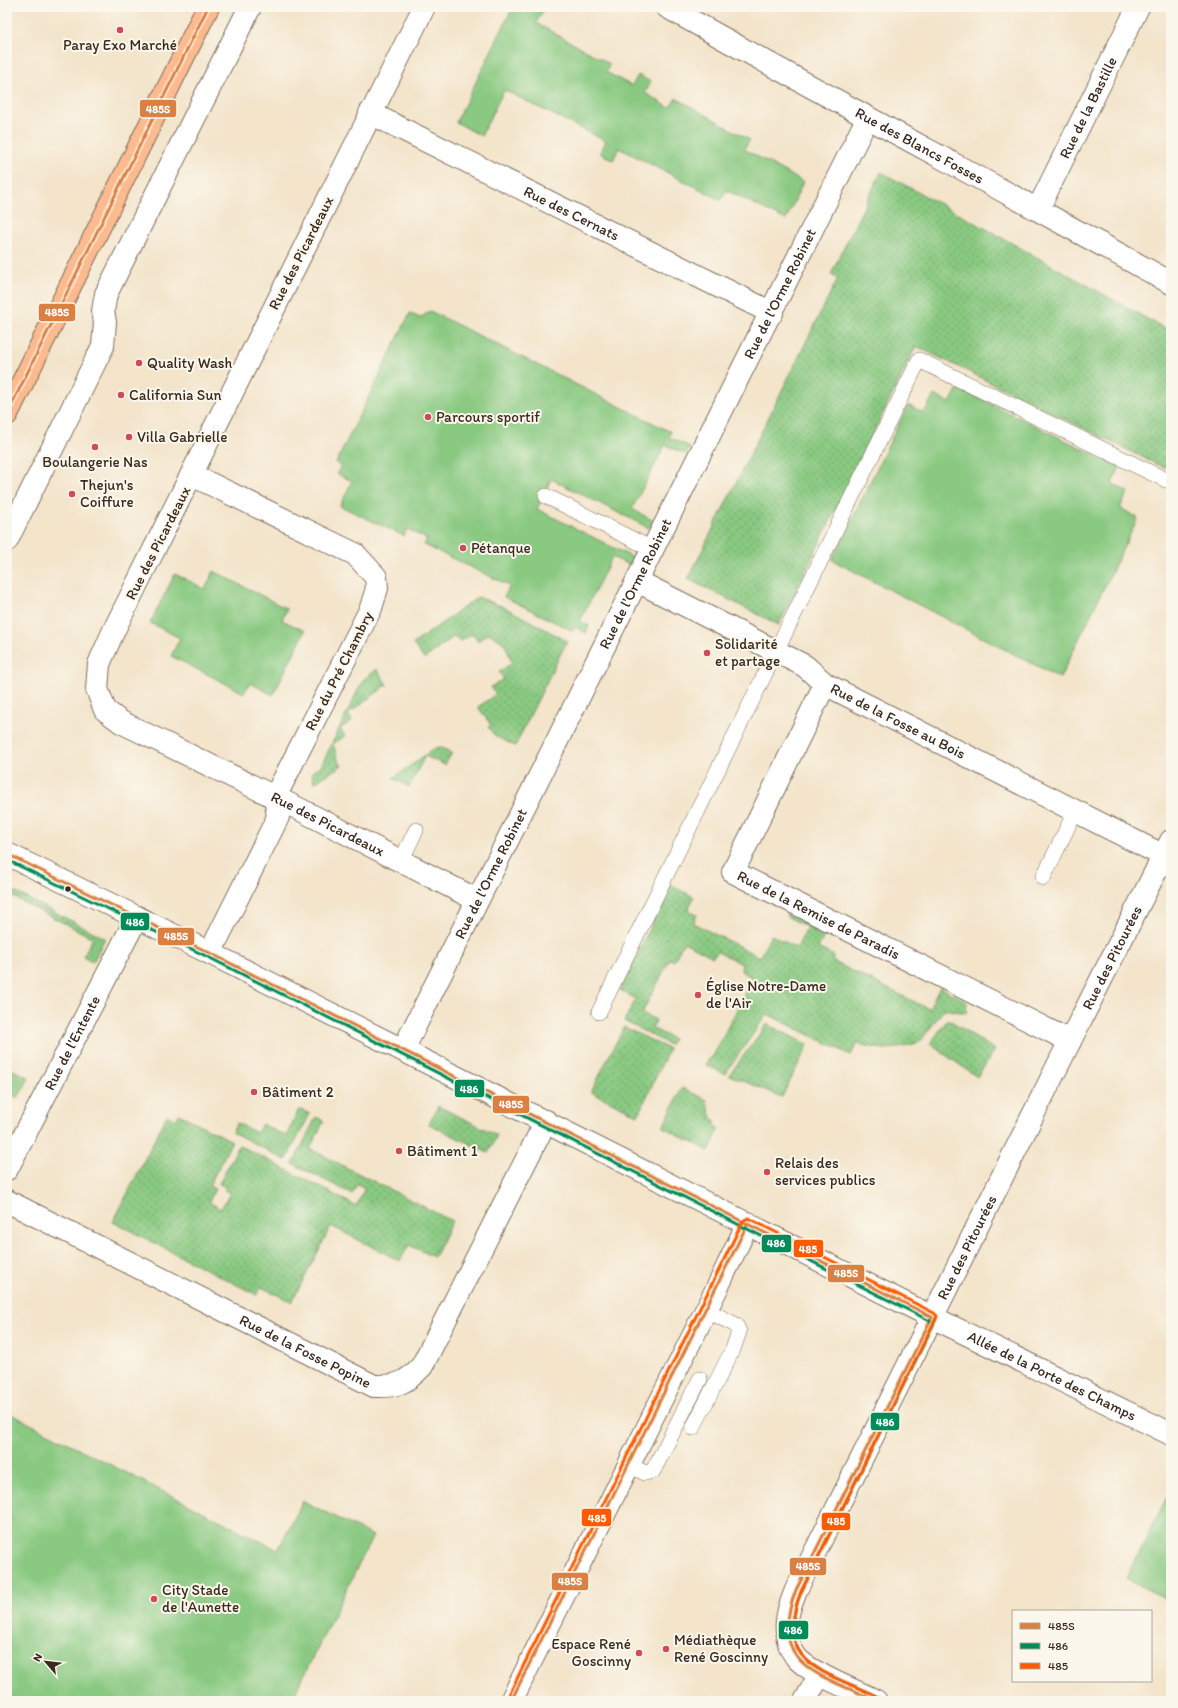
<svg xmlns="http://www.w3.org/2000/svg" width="1178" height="1708" viewBox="0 0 1178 1708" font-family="Itim,sans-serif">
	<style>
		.grass { fill: url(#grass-dots); stroke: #627a50 }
		.green { fill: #89c981; stroke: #627a50 }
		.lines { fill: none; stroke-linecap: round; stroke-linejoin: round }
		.lane-casing { stroke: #7b6b5a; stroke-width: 16 }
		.street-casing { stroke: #7b6b5a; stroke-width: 24 }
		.primary-casing { stroke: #7b6b5a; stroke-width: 24 }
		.lane { stroke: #fff; stroke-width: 15 }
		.street { stroke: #fff; stroke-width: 22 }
		.primary { stroke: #fcba8e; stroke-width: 22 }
		.bus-1-casing { stroke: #fbf7ec; stroke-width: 6 }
		.bus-2-casing { stroke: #fbf7ec; stroke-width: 6 }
		.bus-3-casing { stroke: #fbf7ec; stroke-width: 6 }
		.bus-1 { stroke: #da8043; stroke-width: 3 }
		.bus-2 { stroke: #008b59; stroke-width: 3 }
		.bus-3 { stroke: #ff5a00; stroke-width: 3 }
		.poi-dot { fill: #d1495b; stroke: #fbf7ec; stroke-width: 1.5 }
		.bus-dot { fill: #3b2a1e; stroke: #fbf7ec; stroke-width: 1.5 }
		.labels { text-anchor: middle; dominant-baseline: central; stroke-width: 4; stroke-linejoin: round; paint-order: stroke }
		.poi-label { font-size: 15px; fill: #3b2a1e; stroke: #fbf7ec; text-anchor: start }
		.street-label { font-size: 15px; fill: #3b2a1e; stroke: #fbf7ec }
		.line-badge { stroke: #fbf7ec; stroke-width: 1.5 }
		.badge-label { font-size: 11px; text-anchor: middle; font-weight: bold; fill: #fff }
	</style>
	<defs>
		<pattern id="grass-dots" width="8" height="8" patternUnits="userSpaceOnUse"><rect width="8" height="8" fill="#89c981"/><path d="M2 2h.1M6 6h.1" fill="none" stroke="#71a369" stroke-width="1.8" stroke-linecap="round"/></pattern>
	</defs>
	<rect width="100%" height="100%" fill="#fbf7ec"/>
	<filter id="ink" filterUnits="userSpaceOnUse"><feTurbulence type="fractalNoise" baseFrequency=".025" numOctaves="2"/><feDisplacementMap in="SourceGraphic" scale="8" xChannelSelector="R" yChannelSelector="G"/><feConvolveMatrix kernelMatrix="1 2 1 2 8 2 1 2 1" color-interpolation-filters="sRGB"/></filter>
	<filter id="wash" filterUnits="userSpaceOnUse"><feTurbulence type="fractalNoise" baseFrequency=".012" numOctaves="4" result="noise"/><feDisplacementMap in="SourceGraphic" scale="16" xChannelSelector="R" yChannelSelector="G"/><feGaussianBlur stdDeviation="0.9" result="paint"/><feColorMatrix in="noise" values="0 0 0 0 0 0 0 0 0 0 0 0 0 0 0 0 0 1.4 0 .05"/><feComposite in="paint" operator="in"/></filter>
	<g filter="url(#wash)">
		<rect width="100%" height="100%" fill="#f3e4ca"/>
		<!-- grass -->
		<path class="grass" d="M881,172L990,231L1171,332V454L1164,468L916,346L779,625L688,579L834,286L838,278L831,274Z
			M478,597L506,608L567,641L515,746L495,736L488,727L491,725L478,707L496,694L491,687L504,679L499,672L512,663L505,644L489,633L478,641L472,634L460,642L455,636L424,659L413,644Z
			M377,669L387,685L348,714L352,721L340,729L345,736L333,744L339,763L342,765L316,782L313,781L312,772L321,766L363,680Z
			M440,747L452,753L445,765L425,756L409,787L393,778L435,748Z
			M670,885L694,897L688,910L697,915L693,923L760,957L771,935L797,948L807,927L786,916L789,912L827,931L818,948L834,956L832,961L929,1009L940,987L967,1002L966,1013L944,1009L920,1042L899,1048L883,1049L857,1044L851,1055L767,1014L725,1074L706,1065L710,1057L712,1058L753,978L741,971L742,964L718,952L713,957L684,942L674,961L670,959L642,1013L656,1020L652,1028L673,1039L670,1045L624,1021L636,999L620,990Z
			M7,888L105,938L93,962L83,956L93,938L7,894Z
			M948,1019L995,1050L977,1077L930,1044Z
			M767,1024L808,1045L782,1097L729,1075Z
			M624,1027L669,1049L638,1115L591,1092Z
			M682,1088L707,1100L706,1102L709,1106L708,1108L710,1109L709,1111L712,1116L711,1118L715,1120V1126L719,1128L709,1151L663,1127Z
			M438,1106L497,1135L488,1153L429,1124Z
			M299,1109L310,1114L286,1160L232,1132L237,1123L257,1133L262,1124L286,1136Z
			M179,1114L232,1141L209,1186L215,1189L209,1202L221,1209L230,1193L224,1190L226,1187L219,1184L239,1145L356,1206L365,1188L357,1184L352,1194L293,1164L316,1117L324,1121L310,1149L452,1221L434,1257L409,1245L400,1261L331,1226L292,1302L261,1287L257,1295L113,1222L167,1115L176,1120Z"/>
		<!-- green -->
		<path class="green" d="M513,7H545L536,23L610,64L606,72L632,86L638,75L651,82L645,93L670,108L676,98L750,140L744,149L803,182L786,220L726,190L721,200L619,148L613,160L600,153L606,141L504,90L481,136L456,122Z
			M430,311L671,432L669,437L690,447L686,454L665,445L632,509L654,521L649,528L551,479L537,509L634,558L631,566L612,557L580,621L589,626L586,633L575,627L573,631L504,597L510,586L424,545L427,539L407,529L404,536L340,506L352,481L337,474L341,465L336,463L410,313L420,318Z
			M958,388L1120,467L1112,483L1128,492L1120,508L1138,518L1060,678L832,560L908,405L924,413L934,395L950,403Z
			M214,571L287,609L282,620L305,631L273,695L250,683L244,693L171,656L180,638L150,623L175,574L205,589Z
			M7,1067L29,1078L18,1098L7,1092Z
			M7,1412L278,1550L303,1501L373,1536L291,1701H7V1524L11,1517L7,1515Z
			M1171,1489V1601L1126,1579Z"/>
	</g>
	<g filter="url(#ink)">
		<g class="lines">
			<!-- lane casing -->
			<g class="lane-casing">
				<path id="lane" d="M546,496L652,549
					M401,861L416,830
					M1043,878L1075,812
					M599,1012L919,360L1166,480
					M693,1428L733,1349L739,1332L736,1325L706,1310
					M629,1465L645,1473L653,1471L700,1379"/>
			</g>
			<!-- street casing -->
			<g class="street-casing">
				<g id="street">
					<path id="s1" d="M424,7L114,630L99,664L97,689L105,710L121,722L297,808L477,900"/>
					<path id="s2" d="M667,7C834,101 1004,190 1171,283"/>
					<path id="s3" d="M370,113L772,313"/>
					<path id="s4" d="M1038,209L1138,7"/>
					<path d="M192,475L355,554L376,577L377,588L371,608L365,620L275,797L278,817L210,953"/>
					<path d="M7,540L103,346L105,322L103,311L106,294L250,7"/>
					<path id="s5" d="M637,581L805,666L825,684L1164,856"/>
					<path id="s6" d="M825,684L733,872L1070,1041"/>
					<path id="s7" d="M7,854L210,953L932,1317L1171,1434"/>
					<path id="s8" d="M403,1050L867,119"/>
					<path id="s9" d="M7,1169L137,917"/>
					<path id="s10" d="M7,1201L374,1386C397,1387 406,1383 422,1366L546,1121"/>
					<path d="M511,1701L719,1284L748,1223"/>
					<path d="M805,1701L820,1674"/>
					<path id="s11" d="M876,1701C857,1691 808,1673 796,1657C791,1650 787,1640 787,1631C785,1617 791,1603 796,1590L1070,1041L1171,841"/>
				</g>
			</g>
			<!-- primary casing -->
			<g class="primary-casing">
				<path id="primary" d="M7,414L208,7"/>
			</g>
			<!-- lane -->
			<use href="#lane" class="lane"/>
			<!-- street -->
			<use href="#street" class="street"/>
			<!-- primary -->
			<use href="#primary" class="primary"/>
			<!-- bus-1 casing -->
			<g class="bus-1-casing">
				<path id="bus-1" d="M7,414L208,7
					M7,854L210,953L932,1317L796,1590C766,1666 820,1674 876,1701
					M511,1701L748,1223"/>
			</g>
			<!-- bus-2 casing -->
			<g class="bus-2-casing">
				<path id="bus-2" d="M7,860L208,957L930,1321
					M878,1697C825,1671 772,1665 801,1592L936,1319"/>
			</g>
			<!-- bus-3 casing -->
			<g class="bus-3-casing">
				<path id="bus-3" d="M507,1699L743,1221L748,1218L934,1313L937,1316L801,1592C772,1665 825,1671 878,1697"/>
			</g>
			<!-- bus-1 -->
			<use href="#bus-1" class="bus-1"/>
			<!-- bus-2 -->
			<use href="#bus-2" class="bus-2"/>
			<!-- bus-3 -->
			<use href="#bus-3" class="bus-3"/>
		</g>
	</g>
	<!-- markers -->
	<g class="poi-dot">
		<circle cx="120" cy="30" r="4"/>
		<circle cx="139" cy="363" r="4"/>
		<circle cx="121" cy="395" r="4"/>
		<circle cx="428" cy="417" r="4"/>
		<circle cx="129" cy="437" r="4"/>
		<circle cx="95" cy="447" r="4"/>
		<circle cx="72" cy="494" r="4"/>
		<circle cx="463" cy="548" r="4"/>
		<circle cx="707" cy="653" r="4"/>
		<circle cx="698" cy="995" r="4"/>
		<circle cx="254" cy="1092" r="4"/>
		<circle cx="399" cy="1151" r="4"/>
		<circle cx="767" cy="1172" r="4"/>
		<circle cx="154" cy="1599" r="4"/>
		<circle cx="666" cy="1649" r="4"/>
		<circle cx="639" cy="1653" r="4"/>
	</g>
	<circle class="bus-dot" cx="68" cy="889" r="3.5"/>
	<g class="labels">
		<!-- poi labels -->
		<g class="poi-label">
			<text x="120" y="45" text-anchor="middle">Paray Exo Marché</text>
			<text x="147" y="363">Quality Wash</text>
			<text x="129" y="395">California Sun</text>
			<text x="436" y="417">Parcours sportif</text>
			<text x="137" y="437">Villa Gabrielle</text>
			<text x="95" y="462" text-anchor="middle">Boulangerie Nas</text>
			<text x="80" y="485">Thejun's<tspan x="80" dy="17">Coiffure</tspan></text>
			<text x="471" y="548">Pétanque</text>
			<text x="715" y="644">Solidarité<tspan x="715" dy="17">et partage</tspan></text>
			<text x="706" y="986">Église Notre-Dame<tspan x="706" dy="17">de l'Air</tspan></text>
			<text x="262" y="1092">Bâtiment 2</text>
			<text x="407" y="1151">Bâtiment 1</text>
			<text x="775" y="1163">Relais des<tspan x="775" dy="17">services publics</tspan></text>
			<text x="162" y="1590">City Stade<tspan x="162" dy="17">de l'Aunette</tspan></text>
			<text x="674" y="1640">Médiathèque<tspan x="674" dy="17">René Goscinny</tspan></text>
			<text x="631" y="1644" text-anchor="end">Espace René<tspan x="631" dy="17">Goscinny</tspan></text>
		</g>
		<!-- street labels -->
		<g class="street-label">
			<text stroke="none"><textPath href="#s4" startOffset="113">Rue de la Bastille</textPath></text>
			<text stroke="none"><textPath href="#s2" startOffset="288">Rue des Blancs Fosses</textPath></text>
			<text stroke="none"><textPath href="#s3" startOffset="225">Rue des Cernats</textPath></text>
			<text transform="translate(301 253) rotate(-63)">Rue des Picardeaux</text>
			<text stroke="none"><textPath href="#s8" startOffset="845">Rue de l'Orme Robinet</textPath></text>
			<text transform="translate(158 543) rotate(-63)">Rue des Picardeaux</text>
			<text stroke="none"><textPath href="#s8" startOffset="521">Rue de l'Orme Robinet</textPath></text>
			<text transform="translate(339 671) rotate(-63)">Rue du Pré Chambry</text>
			<text stroke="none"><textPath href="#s5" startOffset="297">Rue de la Fosse au Bois</textPath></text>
			<text stroke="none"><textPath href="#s1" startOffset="1031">Rue des Picardeaux</textPath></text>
			<text stroke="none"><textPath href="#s8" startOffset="197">Rue de l'Orme Robinet</textPath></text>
			<text stroke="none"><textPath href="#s6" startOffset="305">Rue de la Remise de Paradis</textPath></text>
			<text stroke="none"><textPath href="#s11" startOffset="869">Rue des Pitourées</textPath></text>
			<text stroke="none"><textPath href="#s9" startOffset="142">Rue de l'Entente</textPath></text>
			<text stroke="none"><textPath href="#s11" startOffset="545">Rue des Pitourées</textPath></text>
			<text stroke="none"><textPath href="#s10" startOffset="334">Rue de la Fosse Popine</textPath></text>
			<text stroke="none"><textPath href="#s7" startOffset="1168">Allée de la Porte des Champs</textPath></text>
		</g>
	</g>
	<g class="line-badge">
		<rect x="139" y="99" width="38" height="19" rx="4" fill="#da8043"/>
		<rect x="38" y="303" width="38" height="19" rx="4" fill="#da8043"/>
		<rect x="120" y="912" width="30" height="19" rx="4" fill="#008b59"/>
		<rect x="157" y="927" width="38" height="19" rx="4" fill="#da8043"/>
		<rect x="454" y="1079" width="31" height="19" rx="4" fill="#008b59"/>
		<rect x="492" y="1095" width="38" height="19" rx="4" fill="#da8043"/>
		<rect x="761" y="1234" width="31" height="19" rx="4" fill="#008b59"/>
		<rect x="793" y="1239" width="31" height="19" rx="4" fill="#ff5a00"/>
		<rect x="827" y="1264" width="38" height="19" rx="4" fill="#da8043"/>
		<rect x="870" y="1412" width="30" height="19" rx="4" fill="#008b59"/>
		<rect x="581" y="1508" width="31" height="19" rx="4" fill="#ff5a00"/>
		<rect x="821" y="1512" width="30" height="19" rx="4" fill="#ff5a00"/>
		<rect x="789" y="1557" width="38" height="19" rx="4" fill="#da8043"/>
		<rect x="551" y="1572" width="38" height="19" rx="4" fill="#da8043"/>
		<rect x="778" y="1620" width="31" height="20" rx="4" fill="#008b59"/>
	</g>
	<g class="badge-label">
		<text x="158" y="113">485S</text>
		<text x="57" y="316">485S</text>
		<text x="135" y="926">486</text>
		<text x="176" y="940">485S</text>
		<text x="469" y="1093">486</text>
		<text x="511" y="1108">485S</text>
		<text x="776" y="1247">486</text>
		<text x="808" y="1253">485</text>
		<text x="846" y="1277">485S</text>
		<text x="885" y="1426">486</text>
		<text x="597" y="1522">485</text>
		<text x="836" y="1525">485</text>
		<text x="808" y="1570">485S</text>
		<text x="570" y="1585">485S</text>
		<text x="793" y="1634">486</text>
	</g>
	<!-- margin -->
	<rect width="1178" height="1708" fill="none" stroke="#fbf7ec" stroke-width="24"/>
	<!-- legend -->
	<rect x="1012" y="1610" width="140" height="72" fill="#fbf7ec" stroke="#aea59a"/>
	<rect x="1020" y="1623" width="20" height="6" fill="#da8043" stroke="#aea59a"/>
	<text x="1048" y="1630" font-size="12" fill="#3b2a1e">485S</text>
	<rect x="1020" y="1643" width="20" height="6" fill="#008b59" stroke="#aea59a"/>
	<text x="1048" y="1650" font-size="12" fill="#3b2a1e">486</text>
	<rect x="1020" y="1663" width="20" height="6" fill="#ff5a00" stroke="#aea59a"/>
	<text x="1048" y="1670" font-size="12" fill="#3b2a1e">485</text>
	<!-- north arrow -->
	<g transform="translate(46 1662) rotate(298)" stroke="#fbf7ec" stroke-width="3" paint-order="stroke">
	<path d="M0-3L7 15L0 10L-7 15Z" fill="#3b2a1e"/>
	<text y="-6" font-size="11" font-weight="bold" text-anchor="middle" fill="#3b2a1e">N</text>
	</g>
</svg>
